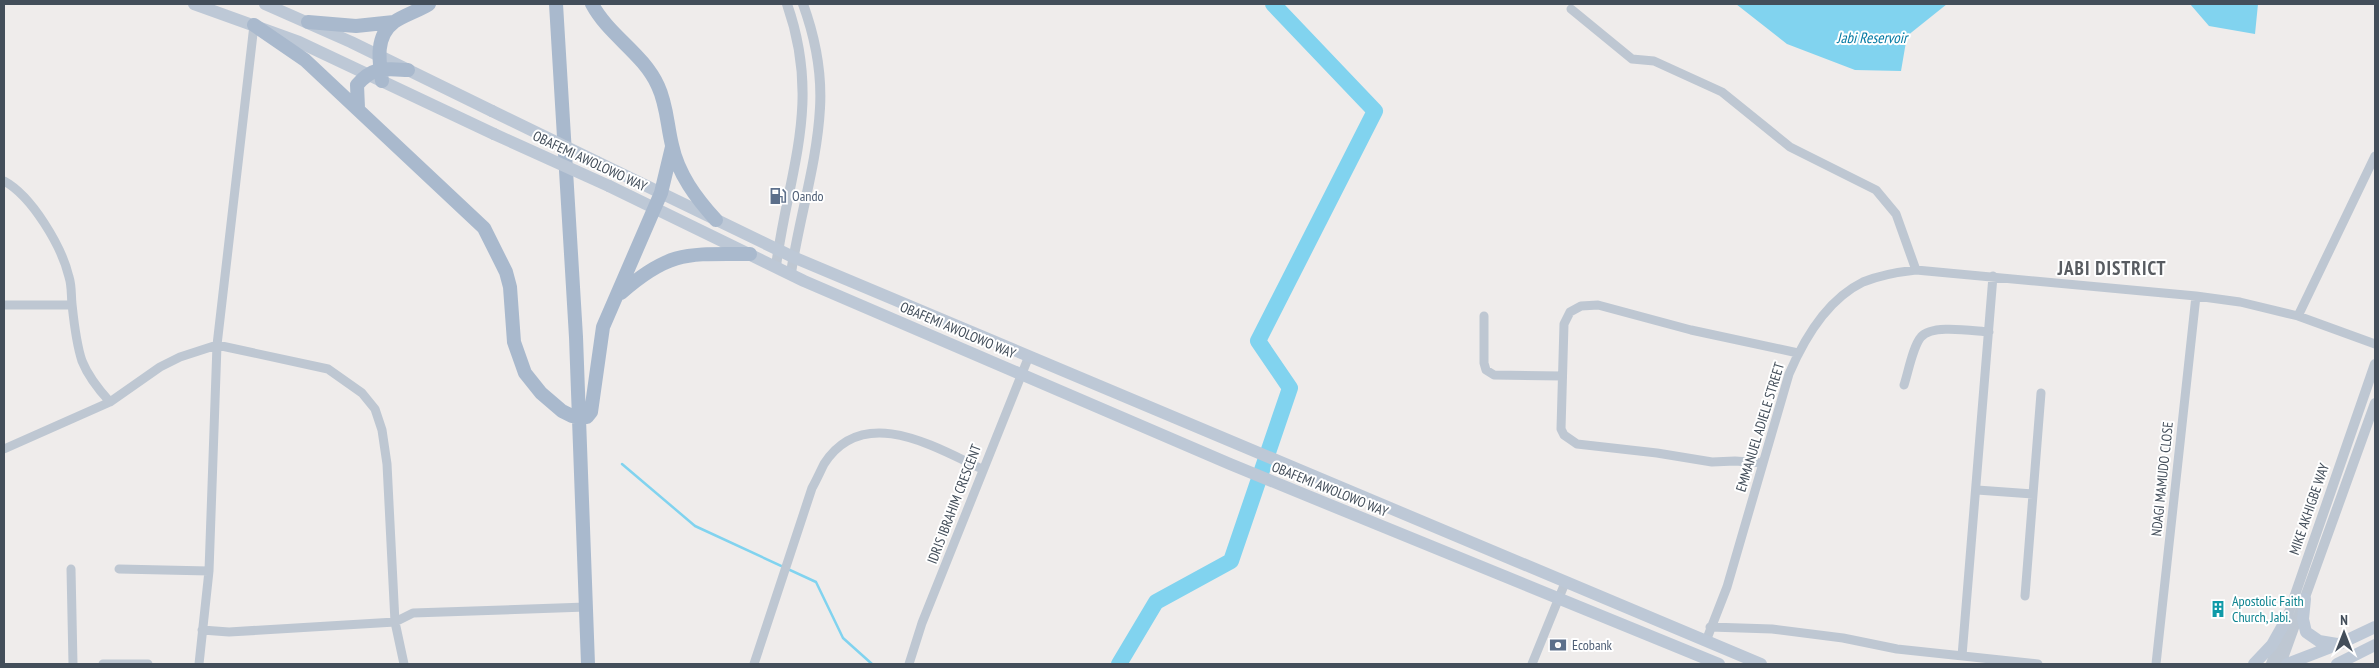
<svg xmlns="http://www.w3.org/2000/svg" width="2379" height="668" viewBox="0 0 2379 668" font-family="'PT Sans Narrow',sans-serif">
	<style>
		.water { fill: #81d3ef }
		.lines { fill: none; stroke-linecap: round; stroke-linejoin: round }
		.stream { stroke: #81d3ef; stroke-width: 2.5 }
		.river { stroke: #81d3ef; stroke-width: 16 }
		.minor { stroke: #bec7d2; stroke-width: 9 }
		.tertiary { stroke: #bec7d2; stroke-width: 10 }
		.secondary { stroke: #bdc8d6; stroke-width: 12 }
		.primary { stroke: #a9b9cd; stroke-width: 14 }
		.secondary-bridge { stroke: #bdc8d6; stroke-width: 12 }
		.labels { text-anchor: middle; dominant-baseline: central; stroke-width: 4; stroke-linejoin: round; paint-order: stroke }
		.street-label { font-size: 14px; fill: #434e5a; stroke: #fff }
		.service-label { font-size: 14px; fill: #4e5e75; stroke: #fff; text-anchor: start }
		.culture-label { font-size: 14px; fill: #0d838f; stroke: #fff; text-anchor: start }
		.water-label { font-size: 15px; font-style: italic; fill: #067aa3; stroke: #fff }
		.district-label { font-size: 19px; font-weight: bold; letter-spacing: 1px; fill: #585c61; stroke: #fff }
	</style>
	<rect width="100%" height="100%" fill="#efeceb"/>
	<!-- water -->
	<path class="water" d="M1736,4H1947L1907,36L1901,71L1855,70L1787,44Z
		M2190,4H2258L2255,34L2209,26Z"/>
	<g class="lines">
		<!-- stream -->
		<path class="stream" d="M622,464L695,526L816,582L843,638L872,664"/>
		<!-- river -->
		<path class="river" d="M1119,664L1156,602L1231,561L1290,388L1258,341L1375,111L1273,4"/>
		<!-- minor -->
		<path class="minor" d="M1571,9L1632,59L1654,61L1722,92L1790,147L1876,190L1896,214L1916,270
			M4,181C32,196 62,247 69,277C72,286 71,296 72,304C74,323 76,343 82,361C88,376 99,390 110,402
			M4,305H72
			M1484,316V363L1486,370L1494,375L1562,376
			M2298,316L2375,156
			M1904,385C1908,373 1913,346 1921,337C1932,324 1972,331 1989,332
			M4,449L110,402L160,367L180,357L217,345L328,369L362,393L375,409L382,430L387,464L395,622L404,664
			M1763,463L1735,461L1712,462L1657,453L1577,444L1564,435L1561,429L1564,324L1570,312L1581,306L1598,305L1691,330L1798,353
			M1977,490L2033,494
			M71,569L73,664
			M119,569L209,571
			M2025,596L2041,393
			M1710,627L1772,629L1843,638L1897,649L2038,664
			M202,630L229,632L395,622L413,613L586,607
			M1706,641L1727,587L1789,374C1804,339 1828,299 1863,282C1880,275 1898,272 1916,270L2196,296L2240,302L2298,316L2375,344
			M1962,656L1993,276
			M103,664H148
			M199,664L209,571L217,345L254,25
			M754,664L812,488C816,481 820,472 824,464C863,403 935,447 982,469
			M909,664L922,623L1029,356
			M1532,664L1565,583
			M2156,664L2196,296"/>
		<!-- tertiary -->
		<path class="tertiary" d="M776,266C789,169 822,104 787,4
			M791,273C799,218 817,164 820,108C822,73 815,37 803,4
			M2271,664L2375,364
			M2281,664L2375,403"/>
		<!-- secondary -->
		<path class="secondary" d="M194,4L299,42L494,134
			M265,4L351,42L492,111
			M597,162L793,257L1761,664
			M609,186L804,281L1230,464L1719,664
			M2305,599L2303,619L2306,632L2319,641L2337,644
			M2254,664L2272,645L2286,620
			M2287,664L2339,644L2375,627
			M2337,664L2375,645"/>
		<!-- primary -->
		<path class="primary" d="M556,4L576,337L588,664
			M592,4C609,36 643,53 658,86C667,105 667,125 672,145C678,174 696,198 716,220
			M308,22L356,26L394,22
			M254,25L305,60L484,228L506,272L510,287L514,342L525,373L541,393L562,411L572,416L587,417L591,412L603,327L661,193L672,147
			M382,81C379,61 375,36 394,22C404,15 418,11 429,4
			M358,108L357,85C373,66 385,69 408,70
			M621,293C670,250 688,254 750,254"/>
		<!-- secondary-bridge -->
		<path class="secondary-bridge" d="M492,111L597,162
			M494,134L609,186"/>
	</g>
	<!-- icons -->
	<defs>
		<g id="fuel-bare" transform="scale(1.35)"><path d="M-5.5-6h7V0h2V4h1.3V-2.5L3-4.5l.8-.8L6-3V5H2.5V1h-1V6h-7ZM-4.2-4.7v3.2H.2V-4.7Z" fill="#5c6f8a" stroke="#fff" stroke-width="2.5" paint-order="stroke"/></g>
		<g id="building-bare" transform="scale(1.35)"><path d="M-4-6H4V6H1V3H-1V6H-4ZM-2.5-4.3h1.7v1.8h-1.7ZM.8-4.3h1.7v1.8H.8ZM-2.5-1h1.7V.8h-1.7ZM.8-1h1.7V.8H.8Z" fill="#0f9aa8" stroke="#fff" stroke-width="2.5" paint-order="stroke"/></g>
		<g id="bank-bare" transform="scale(1.35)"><path d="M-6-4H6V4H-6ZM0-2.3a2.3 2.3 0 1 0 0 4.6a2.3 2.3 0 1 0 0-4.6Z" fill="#5c6f8a" stroke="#fff" stroke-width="2.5" paint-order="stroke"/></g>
	</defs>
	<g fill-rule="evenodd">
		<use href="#fuel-bare" x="778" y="196"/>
		<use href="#building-bare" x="2218" y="609"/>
		<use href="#bank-bare" x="1558" y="645"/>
	</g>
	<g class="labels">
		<!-- street labels -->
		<g class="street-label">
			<text transform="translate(590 161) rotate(25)">OBAFEMI AWOLOWO WAY</text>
			<text transform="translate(958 330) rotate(23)">OBAFEMI AWOLOWO WAY</text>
			<text transform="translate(1760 427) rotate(-73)">EMMANUEL ADIELE STREET</text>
			<text transform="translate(2162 479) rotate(-84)">NDAGI MAMUDO CLOSE</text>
			<text transform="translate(1330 489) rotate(22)">OBAFEMI AWOLOWO WAY</text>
			<text transform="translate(954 504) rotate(-69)">IDRIS IBRAHIM CRESCENT</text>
			<text transform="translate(2309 509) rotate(-71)">MIKE AKHIGBE WAY</text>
		</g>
		<!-- service labels -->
		<g class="service-label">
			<text x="792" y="196">Oando</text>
			<text x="1572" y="645">Ecobank</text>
		</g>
		<!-- culture labels -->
		<g class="culture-label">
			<text x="2232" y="601">Apostolic Faith<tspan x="2232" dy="16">Church, Jabi.</tspan></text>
		</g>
		<!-- water labels -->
		<g class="water-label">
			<text x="1872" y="37">Jabi Reservoir</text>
		</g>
		<!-- district labels -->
		<g class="district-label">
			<text x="2112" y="268">JABI DISTRICT</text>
		</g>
	</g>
	<!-- border -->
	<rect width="2379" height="668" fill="none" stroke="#434e5a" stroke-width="10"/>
	<!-- north arrow -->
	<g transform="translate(2344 633)" stroke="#ffffff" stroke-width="4" paint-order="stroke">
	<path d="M0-4L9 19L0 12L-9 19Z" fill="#434e5a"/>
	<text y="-8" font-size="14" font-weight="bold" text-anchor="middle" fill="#434e5a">N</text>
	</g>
</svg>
